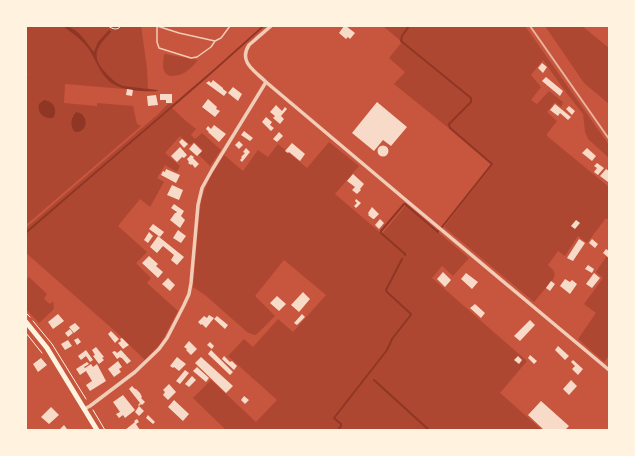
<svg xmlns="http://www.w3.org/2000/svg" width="635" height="456" viewBox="0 0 635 456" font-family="'Source Sans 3',sans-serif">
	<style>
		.green { fill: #ae4732; fill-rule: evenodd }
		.water { fill: #8f3625 }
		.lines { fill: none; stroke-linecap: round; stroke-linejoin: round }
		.stream { stroke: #8f3625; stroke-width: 2 }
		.building { fill: #f7dbc8 }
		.path { stroke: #fff3e0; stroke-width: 1 }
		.service { stroke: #f1ccb7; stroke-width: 1.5 }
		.minor { stroke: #f1ccb7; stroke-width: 3.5 }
		.secondary { stroke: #fff3e0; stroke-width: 5 }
		.rail { stroke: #e9b49f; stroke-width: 2 }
	</style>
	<rect width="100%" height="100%" fill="#c8553d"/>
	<!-- green -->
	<path class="green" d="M26,26H141L147,68L148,89L123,88L125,89L65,84L64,103L97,106V103L133,106L137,124L141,126L26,225V74L30,75L26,73ZM76,112L84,116L85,123L72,117Z
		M383,26H525L609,145V158L588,139L585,132L583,114L565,91L543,60L531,75L541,87L531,100L537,104L549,91L563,102L561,107L555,102L547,112L557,121L547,134V136L609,187V220L606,218L587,243L578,236L565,256L558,251L548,265C552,269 556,271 554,278L534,302L444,227L493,164L394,84L405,72L389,58L402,42Z
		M545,26H582L609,48V104L584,83Z
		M165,54L198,60C194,65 189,70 184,73C180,75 176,76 171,76C161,75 163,63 164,55Z
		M168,104H173L26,231V228L157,115Z
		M172,108L186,121L196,129L191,135L195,139L202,133L221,150L210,166L199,155L203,150L194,142L190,145L180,136L165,153L180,166L177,172L165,165L157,178L164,182L150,207L140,199L118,226L147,252L136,263L151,278L147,283L178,311L161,343L145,360L116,332L26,253V234Z
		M329,142L359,166L335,194L382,234L406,205L469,258L453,276L442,266L432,278L527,361L500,393L542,430H226L193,398L211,380L256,422L277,400L228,356L244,339L253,347L278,319L293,332L326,295L284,260L255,296L275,316L257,334L255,335L251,334L247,332L205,295L193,287L198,229L201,200L205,189L210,177L224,155L243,171L258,150L268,157L278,144L307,168Z
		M606,257L609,259V355L604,362L578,339L596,313L584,304L603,278L596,272Z
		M29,277L47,294L44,299L50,304L53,301L54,307L53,310L39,323L26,309V280Z"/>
	<!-- water -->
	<path class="water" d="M63,26C77,26 86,42 94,52L98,42L109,30L111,31V32C97,47 90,55 105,72C111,78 115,83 123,86L157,90L158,91C146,92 126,91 115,85C101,78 97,61 88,48C81,39 72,33 63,26Z
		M262,26H265L209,76L26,234V231L214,69Z
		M44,100C54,101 58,110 53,118C44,119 37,114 39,104Z
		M76,112C89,113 89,133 75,132C70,127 70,118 76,112Z"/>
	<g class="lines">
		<!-- stream -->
		<path class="stream" d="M409,26L402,36L401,41L471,98V102L449,124L450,128L492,164L442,227
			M405,255V254L381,233V231L404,204H405L438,232V231
			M374,380L429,430
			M338,430L341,426V424L334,418L387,350L392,339L410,316L411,314L387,292L386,290L402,259"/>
	</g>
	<!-- building -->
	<path class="building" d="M344,26H346L355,33L350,39L348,37L346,39L339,33Z
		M542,63L547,67L543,73L538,68Z
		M546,77L563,91L560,96L542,81Z
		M213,80L223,88V89L227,92L224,96L206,83L209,81L211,83Z
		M233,87L242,94L238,101L228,93Z
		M127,89L133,90L132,96L126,95Z
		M160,94H172V103H166V100H160Z
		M156,95L158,105L148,106L147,96Z
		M208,99L217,107L216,109L220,111L215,117L202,107Z
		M377,102L407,127L391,146L383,140L374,151L352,133Z
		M555,104L571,117L568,120L560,113L558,116L550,110Z
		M276,105L282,111L285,107L287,109L281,116L284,119L280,124L273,118L275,116L270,112Z
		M569,106L575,111L572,115L566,109Z
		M266,117L272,122L270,125L274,128L271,131L262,122Z
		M214,125L226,134L219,142L208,132H209L206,129L208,126L211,129Z
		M244,131L253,138L250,141L241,135Z
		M279,132L283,136L277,142L273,139Z
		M182,139L188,144L184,148L179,142Z
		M239,141L243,145L239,149L235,145Z
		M194,143L202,151L197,156L189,149Z
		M292,143L305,154L300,161L289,152L288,153L285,151Z
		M377.5 151a5.5 5.5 0 1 1 11 0a5.5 5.5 0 1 1-11 0Z
		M180,147L187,155L184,158L182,157L177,162L171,156Z
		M246,148L250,152L242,162L240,160L242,158L241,157L245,153L243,152Z
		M587,148L596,156L592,161L582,153Z
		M191,155L194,157L193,158L199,164L195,168L192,164L191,165L188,163L189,162L187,159Z
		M597,163L604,168L598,175L594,172L597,168L594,166Z
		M166,169L180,175L176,183L161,175L163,171L165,172Z
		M606,169L609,171V181L608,182L600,176Z
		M353,174L364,184L360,189L361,190L357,194L352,190L355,187L347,181Z
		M172,185L183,190L179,200L167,195Z
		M356,199L361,203L356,208L354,206L357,203L355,201Z
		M174,204L184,211L181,216L185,220L180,228L170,220L175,213H176L177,212L171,208Z
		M372,207L379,214L374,219H373L368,215L369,214L368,213Z
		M380,219L384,223L379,229L375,225Z
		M576,220L580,223L575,229L571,226Z
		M153,224L164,232L160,237L149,229Z
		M178,230L186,236L181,243L173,238Z
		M149,232L153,236L148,243L144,240Z
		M158,236L184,257L177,265L171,260L174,255L163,246L157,253L150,247Z
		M579,239L585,243L573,261L567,258Z
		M592,239L598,244L595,248L589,243Z
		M606,249L609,251V258L603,253Z
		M149,256L158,264L156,266L163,272L158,278L142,263Z
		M588,265L594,269L592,273L585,269Z
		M443,272L451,280L445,287L437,279Z
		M466,273L478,282L472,289L461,279Z
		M594,273L600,278L592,288L586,284Z
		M168,278L175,285L170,291L162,284Z
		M565,279L570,282L572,280L577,284L570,294L560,286Z
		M551,281L555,284L550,291L546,288Z
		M303,292L310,299L299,312L291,305Z
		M277,296L286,304L279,311L270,303Z
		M475,304L485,313L481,318L470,308Z
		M58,314L64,321L53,329L48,322Z
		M302,314L305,317L297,325L294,323Z
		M209,315L214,318L206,328L202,324L201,325L198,322L204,316L207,318Z
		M217,316L228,325L225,329L214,319Z
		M530,320L535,325L520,341L514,336Z
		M75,323L80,328L74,333L69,327Z
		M70,329L73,333L68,337L65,333Z
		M111,331L119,339L115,343L108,334Z
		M78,338L81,342L77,345L74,340Z
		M122,338L129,345L123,349L118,343L121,341L120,339Z
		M68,340L72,346L65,350L61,344Z
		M189,341L197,349L191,355L186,350L187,349L184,347Z
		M210,342L214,346L212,349L207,345Z
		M558,346L569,356L565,360L555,350Z
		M96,347L104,357L102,358L104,360L99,364L93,356L95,355L92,350Z
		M86,350L93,360L90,362L86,356L81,360L78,356Z
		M121,350L131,361L127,364L122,358H121L120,357L117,359L112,352L115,351L117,353Z
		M211,350L233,372L230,375L208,354Z
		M530,355L537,361L534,364L528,358Z
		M224,356L230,362L232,361L237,366L234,370L222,359Z
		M518,356L522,360L519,364L514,360Z
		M177,357L186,364L179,371L174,367L173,368L170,366Z
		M201,357L233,386L226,393L195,363Z
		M41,358L47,365L38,372L33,364Z
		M573,360L583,369L578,375L572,369L575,366L571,362Z
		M118,361L122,367L119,369L121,372L114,377L108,369Z
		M87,362L89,364L84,367L85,368L91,364L93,367L97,364L106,381L90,391L86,385L92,381L86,371L80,375L76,369Z
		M197,367L209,378L206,382L193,371Z
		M185,370L189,373L180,384L176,381Z
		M192,376L196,380L189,387L185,384Z
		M571,380L577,386L569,395L563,389Z
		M169,384L176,392L168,400L163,395L165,392L163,390Z
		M132,386L135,389H136L140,393L142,397L141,398L145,402L142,405L141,404L139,406L138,405L140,403L129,389Z
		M123,395L135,410L125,418L123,415L119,418L116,414L120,412L113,402Z
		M244,396L249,400L245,404L241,400Z
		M174,400L189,414L183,421L168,407Z
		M541,401L569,426L566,429L567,430H544L528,415Z
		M139,406L144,411L139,416L135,412Z
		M51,407L59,415L49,424L41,417Z
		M148,415L155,422L153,424L146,418Z
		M137,419L139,422L136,424L140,430H125L135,422L134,421Z
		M64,425L67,429L65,430H59Z"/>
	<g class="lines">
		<!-- path -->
		<path class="path" d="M108,26C113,29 117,31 121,26
			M26,313L30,317
			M33,321L52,344L86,399
			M26,333L42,353
			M93,410L105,430"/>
		<!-- service -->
		<path class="service" d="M157,26V42L159,48L191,58L197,57L211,47L215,41
			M157,26L179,33L215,41L221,38L230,26"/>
		<!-- minor -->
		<path class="minor" d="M271,26L249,45C238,62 255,71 266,82L407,201L609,370
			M84,409L90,406L135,372L159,349L167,338L184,305L189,294L191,283L198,205L202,188L212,170L266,82"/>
		<!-- secondary -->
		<path class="secondary" d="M26,322L47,348L97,430"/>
		<!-- rail -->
		<path class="rail" d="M530,26L609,139"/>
	</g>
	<!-- border -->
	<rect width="635" height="456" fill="none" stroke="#fff3e0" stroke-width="54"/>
</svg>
